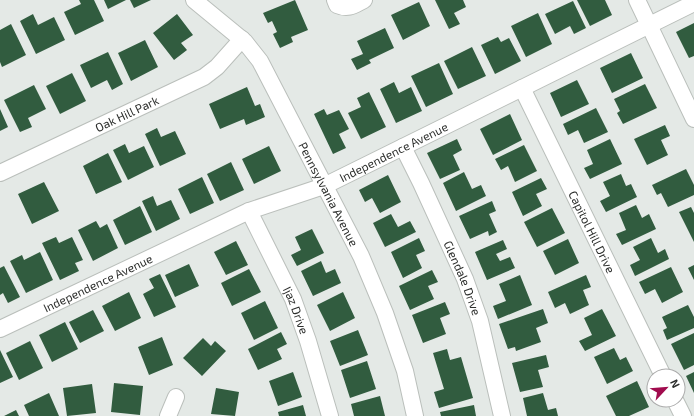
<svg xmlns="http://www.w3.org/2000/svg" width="694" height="416" viewBox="0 0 694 416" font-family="'Exo 2',sans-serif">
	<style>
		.building { fill: #315c3f }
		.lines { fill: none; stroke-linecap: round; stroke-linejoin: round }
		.minor-casing { stroke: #babfbb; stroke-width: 18 }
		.minor { stroke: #fff; stroke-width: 16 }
		.labels { text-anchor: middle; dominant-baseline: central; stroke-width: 4; stroke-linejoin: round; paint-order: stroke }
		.street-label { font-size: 12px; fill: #2c2e2c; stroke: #fff }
	</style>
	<rect width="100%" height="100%" fill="#e4e9e6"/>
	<!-- building -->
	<path class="building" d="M79,0H94L104,21L75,35L64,12L81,4Z
		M104,0H126L108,9Z
		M130,0H151L134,8Z
		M295,0L308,30L291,37L293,42L280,48L273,34L277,32L272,21L268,23L263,13Z
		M435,0H463L466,7L454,13L460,24L449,29Z
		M577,0H605L612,15L590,26Z
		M573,1L586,28L574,34L570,26L555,34L545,14Z
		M419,2L430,26L403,40L391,15Z
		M538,13L552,44L526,57L511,26Z
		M33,14L38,25L54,17L65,40L36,54L20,21Z
		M177,14L193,35L181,43L187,50L174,60L153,33Z
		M694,23V56L689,58L676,32Z
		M11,24L26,55L2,67L0,62V30Z
		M385,28L394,48L369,60L371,63L357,70L351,59L363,54L357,41Z
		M498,37L501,42L509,38L521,61L495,74L481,45Z
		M145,40L158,67L131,81L118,53Z
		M472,47L486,76L458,89L444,61Z
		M108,52L123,84L112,90L107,80L91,88L80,65Z
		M631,53L643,78L612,93L600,68Z
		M439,63L453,94L426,107L411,76Z
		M72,73L86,101L60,114L46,86Z
		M577,80L589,104L561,117L550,93Z
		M394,82L399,93L411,87L422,111L396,123L380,89Z
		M645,84L657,108L623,124L617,113L620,111L614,99Z
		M34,85L46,109L28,118L32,127L20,132L4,100Z
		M247,87L255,106L260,104L265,117L246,125L244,119L220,129L209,104Z
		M369,92L386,127L361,139L348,113L361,107L357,98Z
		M596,108L608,132L584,143L578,130L568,135L563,124Z
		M0,109L8,127L0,131Z
		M324,109L327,115L339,110L349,129L339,134L346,148L333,154L314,114Z
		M510,114L522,140L493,155L480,129Z
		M665,125L670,136L661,140L668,155L647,165L634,139Z
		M157,128L161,137L175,131L186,154L160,166L145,134Z
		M457,139L462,150L453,155L460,170L440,179L427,153Z
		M610,139L622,164L590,179L584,168L593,164L587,150Z
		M125,144L129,153L144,146L154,167L128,180L113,150Z
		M524,145L537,171L515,182L508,166L501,170L495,159Z
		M269,146L281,171L254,184L242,159Z
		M108,153L122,182L96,194L83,166Z
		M231,162L244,190L220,201L207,174Z
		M686,169L694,185V195L668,207L661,193L657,195L652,185Z
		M464,172L472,189L481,185L486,196L456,211L443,183Z
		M621,174L626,186L631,184L637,197L606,212L600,201L610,196L603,182Z
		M388,175L401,202L380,213L372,198L365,202L359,190Z
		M202,177L214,203L190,214L178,189Z
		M541,178L547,189L536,194L542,206L523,216L512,192Z
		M44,182L59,211L32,224L18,194Z
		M153,196L157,206L171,200L180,219L156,231L142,201Z
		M492,201L496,211L489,214L497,232L489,236L488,231L470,239L459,216Z
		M636,205L642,218L649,214L656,229L622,245L616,234L626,230L619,213Z
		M140,206L152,232L125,245L113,220Z
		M691,207L694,213V242L679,212Z
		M552,208L565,233L537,247L524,222Z
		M391,214L398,227L410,221L416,232L385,247L373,223Z
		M96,221L100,228L107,224L118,248L93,261L78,230Z
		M312,229L324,253L297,266L291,255L301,250L295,237Z
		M56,237L59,243L72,237L83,260L75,263L79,271L60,280L42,243Z
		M419,238L425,251L416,255L422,268L403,278L391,252Z
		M651,238L658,253L665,249L669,259L635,276L630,265L640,260L633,247Z
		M568,239L579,263L555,275L543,251Z
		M503,240L507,249L496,254L500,261L510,257L515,268L487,280L475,252Z
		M236,241L248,265L226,275L214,252Z
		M40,252L53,280L26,293L10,261L22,255L24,260Z
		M321,261L326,273L335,269L341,283L313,296L301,271Z
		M189,264L199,286L175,297L165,275Z
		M694,265V280L688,268Z
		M4,266L20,297L8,303L3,293L0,295V268Z
		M671,267L683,292L662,303L655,289L645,294L639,282Z
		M249,269L261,292L232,306L221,283Z
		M432,270L438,282L428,286L434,299L410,310L399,286Z
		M160,274L176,307L154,317L143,294L154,288L149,279Z
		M520,275L532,305L498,319L493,306L506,301L499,284Z
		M586,275L591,287L583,290L589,305L570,314L565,303L555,308L548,292Z
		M129,292L141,318L115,331L102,306Z
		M343,292L355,318L330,331L317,305Z
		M265,301L278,328L254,340L241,313Z
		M445,302L450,314L440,318L446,334L423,343L412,315Z
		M688,305L694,317V328L667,340L663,330L667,328L662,317Z
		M543,309L548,323L536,328L541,342L516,351L515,347L508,349L499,324Z
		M602,309L616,336L585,351L579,341L592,335L584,318Z
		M93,310L104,331L80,343L69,322Z
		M65,322L78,349L52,362L39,335Z
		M358,330L368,355L340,366L330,341Z
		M281,332L287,344L277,349L282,359L258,370L248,349Z
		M694,333V365L684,370L671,344Z
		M162,337L173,365L149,375L138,347Z
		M203,338L211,346L215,341L226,351L202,376L183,358Z
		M30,341L43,368L19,380L6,353Z
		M614,348L620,360L626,357L633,371L607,384L594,357Z
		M447,349L450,360L461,357L473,398L439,408L434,392L444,389L433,353Z
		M0,350L13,377L0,383Z
		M546,355L549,367L538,370L543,387L520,392L512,363Z
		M367,361L376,389L350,398L341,370Z
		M293,372L302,397L278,406L269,381Z
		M694,372V393L686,376Z
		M637,381L649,407L629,416H616L606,396Z
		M114,383L143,386L140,415L111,412Z
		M92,384L96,413L67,416L63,388Z
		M216,388L239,392L235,416L211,414Z
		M49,393L59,416H29L24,405Z
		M543,393L548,410L556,408L558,416H527L523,398Z
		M380,396L385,416H354L351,404Z
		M303,405L306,416H279L278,412Z
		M474,405L476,416H441L440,412Z
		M16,410L19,416H4Z"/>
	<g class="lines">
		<!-- minor casing -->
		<g class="minor-casing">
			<g id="minor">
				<path id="s1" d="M194,0L245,42L260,61L361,256L385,313L405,371L415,416"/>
				<path d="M335,0L337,5C349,10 354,5 364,0"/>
				<path d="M637,0L694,119"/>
				<path id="s2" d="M522,88L663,376"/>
				<path id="s3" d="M403,147L421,183L465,279L480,321L502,416"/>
				<path id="s4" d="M0,173L204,77L217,67L242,39"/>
				<path id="s5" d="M249,211L293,299L308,341L330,416"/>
				<path id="s6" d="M0,329L249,211L324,186L694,3"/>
				<path d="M675,400L683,416"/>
				<path d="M168,416L176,397"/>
			</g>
		</g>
		<!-- minor -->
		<use href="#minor" class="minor"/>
	</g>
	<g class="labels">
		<!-- street labels -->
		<g class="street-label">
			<text stroke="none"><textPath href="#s4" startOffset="140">Oak Hill Park</textPath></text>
			<text stroke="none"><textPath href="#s6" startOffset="432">Independence Avenue</textPath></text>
			<text stroke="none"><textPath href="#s1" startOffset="240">Pennsylvania Avenue</textPath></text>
			<text stroke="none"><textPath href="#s2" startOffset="160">Capitol Hill Drive</textPath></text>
			<text stroke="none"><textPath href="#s3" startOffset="144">Glendale Drive</textPath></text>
			<text stroke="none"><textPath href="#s6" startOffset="108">Independence Avenue</textPath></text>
			<text stroke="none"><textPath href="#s5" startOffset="110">Ijaz Drive</textPath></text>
		</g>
	</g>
	<!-- north arrow -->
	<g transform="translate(666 388) rotate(64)"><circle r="19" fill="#ffffff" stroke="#ababab"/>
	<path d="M0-3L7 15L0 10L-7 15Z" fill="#a10b4e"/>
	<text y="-6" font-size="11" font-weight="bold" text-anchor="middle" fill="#2c2e2c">N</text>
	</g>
</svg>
